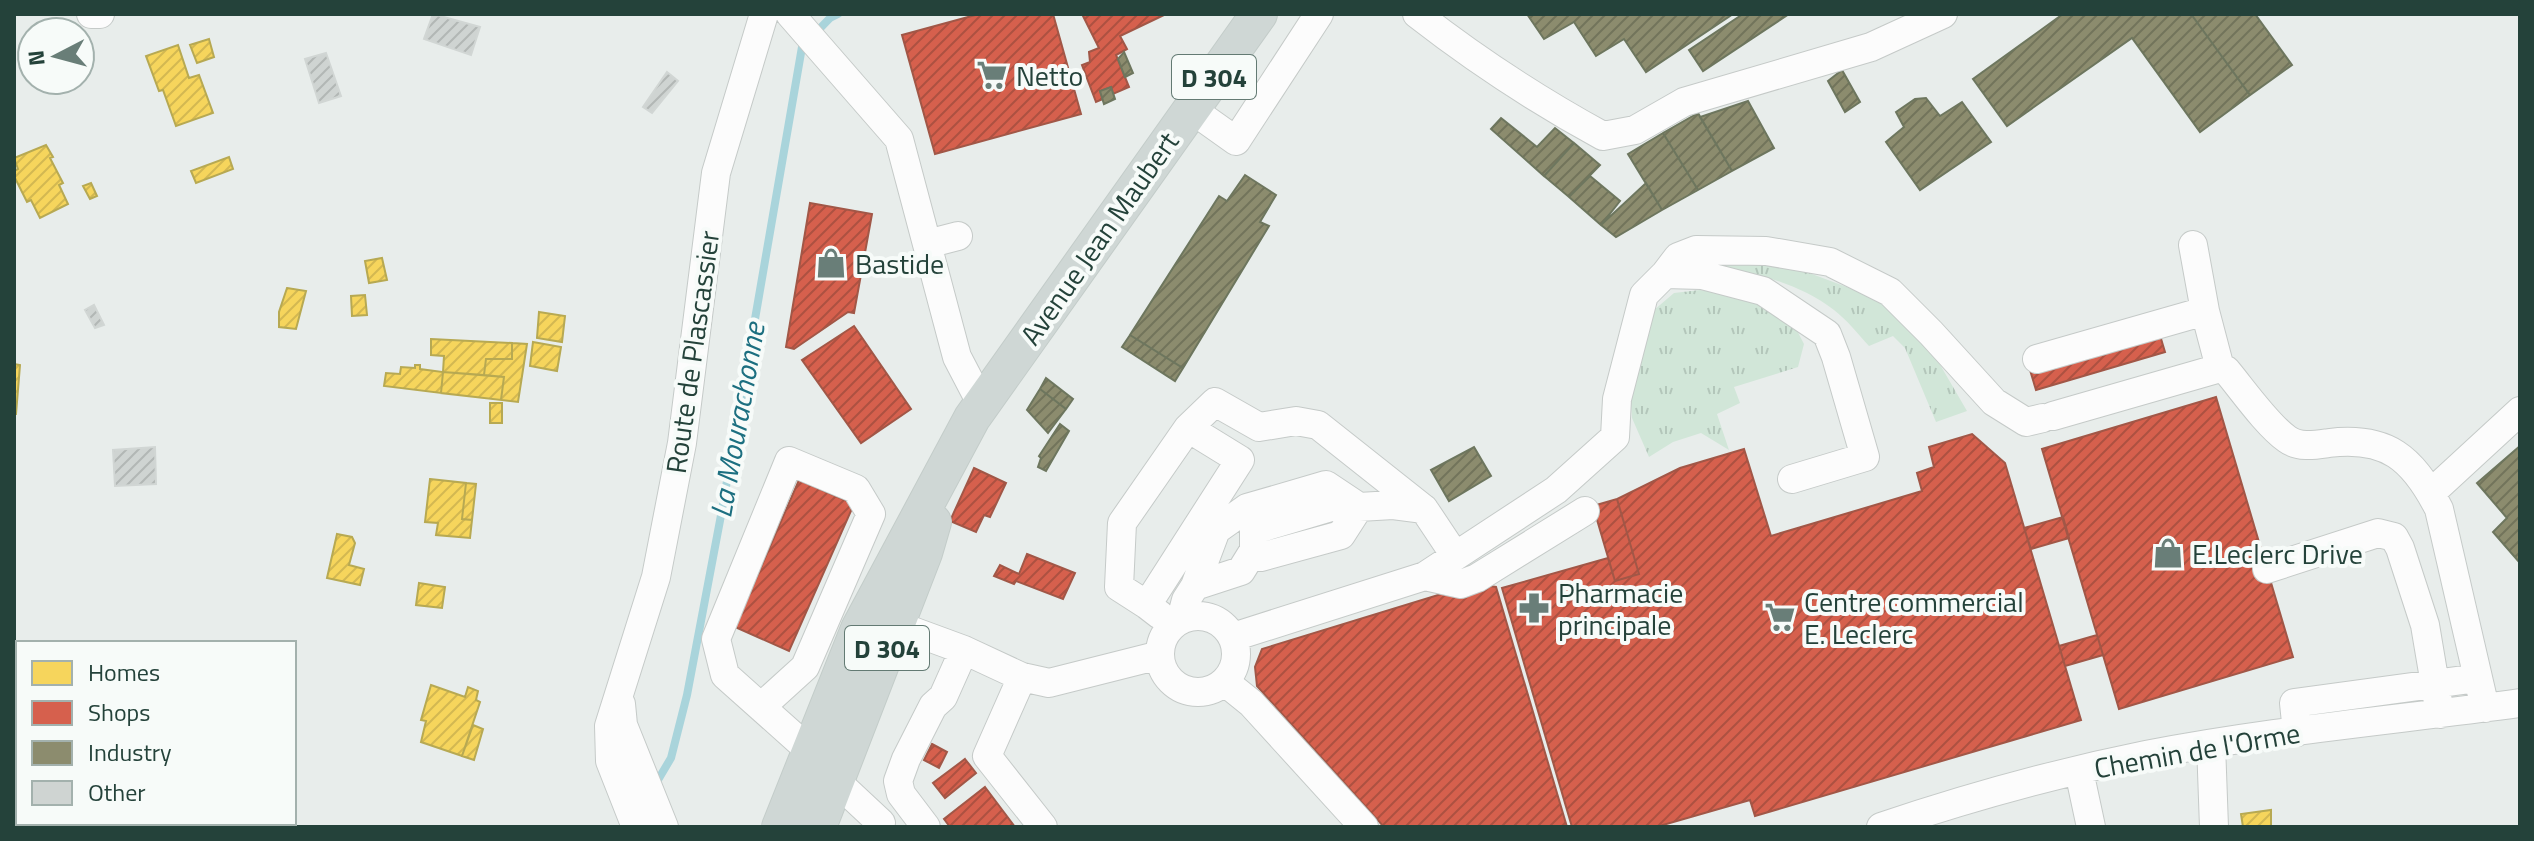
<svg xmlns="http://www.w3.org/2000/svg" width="2534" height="841" viewBox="0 0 2534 841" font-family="'Titillium Web',sans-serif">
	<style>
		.grass { fill: url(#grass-tufts) }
		.homes { fill: url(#homes-hatch); stroke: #b7a952; stroke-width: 2 }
		.shops { fill: url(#shops-hatch); stroke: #a15747; stroke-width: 2 }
		.industry { fill: url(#industry-hatch); stroke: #6d765e; stroke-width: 2 }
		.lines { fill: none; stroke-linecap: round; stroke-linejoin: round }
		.stream { stroke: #a9d4db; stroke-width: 8 }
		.building { fill: url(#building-hatch); stroke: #d1d6d4; stroke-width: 2 }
		.minor-casing { stroke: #c5cac8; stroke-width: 30 }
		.major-casing { stroke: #c3ccc9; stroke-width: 38 }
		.minor { stroke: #fcfcfc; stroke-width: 28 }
		.major { stroke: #cfd7d5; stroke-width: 36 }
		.labels { text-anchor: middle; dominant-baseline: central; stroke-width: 8; stroke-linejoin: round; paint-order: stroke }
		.shield { fill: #f7fbf9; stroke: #637a73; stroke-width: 2 }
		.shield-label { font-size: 26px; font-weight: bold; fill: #24423a }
		.poi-label { font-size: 28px; fill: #24423a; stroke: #f7fbf9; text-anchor: start }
		.street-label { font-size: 28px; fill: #24423a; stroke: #f7fbf9 }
		.water-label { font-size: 30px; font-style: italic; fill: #1c6f80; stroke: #f7fbf9 }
	</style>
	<defs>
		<pattern id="grass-tufts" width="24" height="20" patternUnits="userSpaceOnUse" patternTransform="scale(2)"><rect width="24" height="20" fill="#d1e6d8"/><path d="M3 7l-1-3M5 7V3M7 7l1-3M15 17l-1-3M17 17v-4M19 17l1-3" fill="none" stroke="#b3c6ba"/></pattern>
		<pattern id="homes-hatch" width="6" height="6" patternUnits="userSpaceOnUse" patternTransform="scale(2)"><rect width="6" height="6" fill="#f6d55c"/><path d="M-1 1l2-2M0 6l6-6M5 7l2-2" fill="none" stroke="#d3b851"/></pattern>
		<pattern id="shops-hatch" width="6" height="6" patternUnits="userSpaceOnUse" patternTransform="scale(2)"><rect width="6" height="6" fill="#d6604d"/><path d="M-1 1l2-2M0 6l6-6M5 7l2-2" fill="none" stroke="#ad5141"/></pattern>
		<pattern id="industry-hatch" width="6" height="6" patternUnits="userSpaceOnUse" patternTransform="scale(2)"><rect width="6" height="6" fill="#8c8c6e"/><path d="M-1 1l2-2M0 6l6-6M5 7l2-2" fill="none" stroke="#72745b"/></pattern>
		<pattern id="building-hatch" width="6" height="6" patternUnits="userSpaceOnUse" patternTransform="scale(2)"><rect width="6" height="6" fill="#cfd4d2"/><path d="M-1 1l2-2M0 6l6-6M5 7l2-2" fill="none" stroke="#b2b7b5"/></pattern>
	</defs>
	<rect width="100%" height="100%" fill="#e8edeb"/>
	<!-- grass -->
	<path class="grass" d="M1686,260L1788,265L1868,295L1901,314L1928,344L1967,411L1936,422L1905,348L1893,336L1869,346C1858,334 1847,320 1834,310C1791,277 1737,270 1686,260Z
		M1700,290L1745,296L1792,321L1804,344L1798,367L1734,387L1740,403L1717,414L1729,450L1701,433L1673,442L1649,457L1632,418L1630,390L1647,316L1674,293Z"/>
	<!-- homes -->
	<path class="homes" d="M209,39L214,57L197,63L190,45Z
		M178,45L189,78L199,75L213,113L176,126L163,90L159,91L146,56Z
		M46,145L53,157L50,158L63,183L59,185L68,204L40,218L31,200L27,202L14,176V171L18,169L14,158Z
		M229,157L233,169L196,183L191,171Z
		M91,183L97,196L90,199L83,186Z
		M382,258L387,280L369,283L365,261Z
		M287,288L306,291L296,329L279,327V312Z
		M365,295L367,315L352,316L351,296Z
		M539,312L565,316L562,342L537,338Z
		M431,339L512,343V359H486L484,375L443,372L444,356L431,355Z
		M533,342L561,347L557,371L530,366Z
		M512,343L527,344L518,402L501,400L504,377L484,375L486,359H512Z
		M14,364L20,365L16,414H14Z
		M415,365H420V369L443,372L441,393L384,386L386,373L400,374L401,367L415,368Z
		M443,372L504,377L501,400L441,393Z
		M490,403H502V423H490Z
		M430,479L466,483L462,519L472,520L470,538L436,535L438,523L425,522Z
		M466,483L476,484L472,520L462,519Z
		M337,534L352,537L355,543L349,565L364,569L360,585L327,578Z
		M419,583L445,587L442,608L416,605Z
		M431,685L465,697L468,687L478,691L476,700L480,702L462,756L421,742L426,721L421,720Z
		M473,725L483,729L474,760L462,756Z
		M2271,810V827H2243L2241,814Z"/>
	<!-- shops -->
	<path class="shops" d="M979,14H1053L1081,114L935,154L902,35Z
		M1082,14H1166L1120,36L1127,49L1116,55L1129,87L1113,94L1111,87L1100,91L1103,99L1096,102L1082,65L1090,62L1089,52L1099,48Z
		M810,203L872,214L854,313L848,312L794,349L786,347Z
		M854,326L911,409L861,443L802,360Z
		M2159,332L2165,352L2036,390L2030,370Z
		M2216,397L2293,657L2119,709L2042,449Z
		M1972,434L2005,463L2081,720L1755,816L1750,800L1656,827H1572L1502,588L1608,558L1615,581L1639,574L1617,499L1680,468L1744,449L1771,536L1922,491L1917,473L1934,467L1929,447Z
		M974,468L1006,483L990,517L984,515L976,532L950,521Z
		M799,480L854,504L789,651L735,627Z
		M1617,499L1639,574L1615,581L1593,506Z
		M2063,517L2069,538L2031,549L2024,528Z
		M1027,554L1075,573L1063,599L1016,581L1014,584L994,576L1000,565L1019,574Z
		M1474,584L1496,587L1567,827H1384L1257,686L1255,667L1262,649Z
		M2097,635L2103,655L2065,666L2059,646Z
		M932,744L947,752L939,768L924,760Z
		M965,759L976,773L945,798L933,783Z
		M985,787L1015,827H950L944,819Z"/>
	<!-- industry -->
	<path class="industry" d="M1527,14H1733L1646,72L1624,39L1596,56L1574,22L1544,39Z
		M1743,14H1789L1703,71L1689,50Z
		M2063,14H2191L2250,95L2200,132L2132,38L2007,126L1973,79Z
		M2191,14H2255L2292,65L2250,95Z
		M1124,52L1133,73L1125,77L1118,59Z
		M1842,70L1860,102L1845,112L1828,81Z
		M1111,87L1115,99L1104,104L1100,91Z
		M1926,98L1940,116L1962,102L1991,142L1920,190L1886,142L1904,127L1896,112L1915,99Z
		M1748,101L1774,148L1732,171L1700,117Z
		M1698,113L1732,171L1698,190L1663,133Z
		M1501,118L1537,147L1555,128L1574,143L1544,176L1491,129Z
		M1663,133L1698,190L1662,210L1628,154Z
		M1574,143L1600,165L1569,197L1544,176Z
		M1245,175L1276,195L1260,222L1269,226L1183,368L1130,335L1219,196L1227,201Z
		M1590,176L1620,201L1601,225L1569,197Z
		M1646,183L1662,210L1616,237L1601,225Z
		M1130,335L1183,368L1175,381L1122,347Z
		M1046,378L1073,399L1066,409L1040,389Z
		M1040,389L1066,409L1048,433L1027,410Z
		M1060,424L1069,431L1046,471L1038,467L1041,458L1039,456Z
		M2520,446V563L2493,532L2507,518L2477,483Z
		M1474,447L1491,476L1449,501L1431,470Z"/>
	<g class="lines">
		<!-- stream -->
		<path class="stream" d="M655,785L671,758L687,695L722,510L802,47L830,18L838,14"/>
	</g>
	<!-- building -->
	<path class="building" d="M433,14L480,27L471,55L424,39Z
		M326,53L341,96L319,103L305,59Z
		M667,72L678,81L652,113L643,107Z
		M94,305L104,325L95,328L85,310Z
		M155,447L156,484L115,486L113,450Z"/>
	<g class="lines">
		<!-- minor casing -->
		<g class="minor-casing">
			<path id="minor" d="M91,14H100
				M790,14L899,139L957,357L981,403
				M1417,14C1476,60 1537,100 1603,136L1635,130L1684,102L1871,47L1943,14
				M1191,109L1236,141L1319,14
				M927,244L958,236
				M2193,245L2205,311L2220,368L2226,370C2242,389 2267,425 2287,439C2299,448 2315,445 2329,443C2387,436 2413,458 2439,509L2485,708
				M1665,274L1678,257L1696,250L1766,251L1830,262L1890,292L1931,333L1994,402L2026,422L2043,418
				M2037,359L2205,311
				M2053,416L2220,368
				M2431,493L2520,411
				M2267,569L2378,533L2394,537L2400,548L2425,625L2440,714
				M1425,576L1461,584L1477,578L1585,511
				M1195,586L1216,530L1247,508L1326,485L1359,507L1341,535L1261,557L1254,550
				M1147,605L1119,587L1122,523L1188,428L1215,402L1259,427L1296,421L1318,425L1424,509
				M1160,615L1147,605L1240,460L1188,428
				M1160 654a38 38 0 1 1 76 0a38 38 0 1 1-76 0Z
				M1181,619L1186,600L1195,586L1241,571L1254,550V530L1334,506L1359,507L1393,505L1424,509L1454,554
				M877,632L883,628L896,625L964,650L1022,677L1049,683L1160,655
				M1233,637L1425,576L1556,490L1615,437L1617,399L1644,295L1665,274L1702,275L1763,291L1827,334L1836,357L1865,457L1792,479
				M1022,677L987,756L1043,827
				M1225,682L1251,703L1364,827
				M621,704L623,725L664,827
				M761,707L805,667L871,514L856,489L789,461L716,639L725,675L799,741L812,750
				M2297,732L2294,703L2478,678
				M2211,744L2214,827
				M2079,771L2091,827
				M836,781L881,823L879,827
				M636,827L610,761L609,726L656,577L682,443L716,173L764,14
				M926,827L901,794L898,781L906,759L933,706L943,697L964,650
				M1881,827C1967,798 2057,773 2146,755C2269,731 2395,720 2520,703"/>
		</g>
		<!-- major casing -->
		<g class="major-casing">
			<path id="major" d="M780,827L859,629L972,418L1259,14
				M818,827L924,553L933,522"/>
		</g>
		<!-- minor -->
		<use href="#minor" class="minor"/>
		<!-- major -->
		<use href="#major" class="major"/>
	</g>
	<!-- icons -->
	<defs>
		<g id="supermarket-bare" transform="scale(2.4)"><path d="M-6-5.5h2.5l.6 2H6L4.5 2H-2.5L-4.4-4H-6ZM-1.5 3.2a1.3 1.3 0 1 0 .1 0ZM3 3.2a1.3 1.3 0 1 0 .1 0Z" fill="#697e78" stroke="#f7fbf9" stroke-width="2.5" paint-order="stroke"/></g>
		<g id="shop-bare" transform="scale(2.4)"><path d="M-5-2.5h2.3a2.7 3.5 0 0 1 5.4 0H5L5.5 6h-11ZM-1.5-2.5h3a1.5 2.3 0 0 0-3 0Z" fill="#697e78" stroke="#f7fbf9" stroke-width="2.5" paint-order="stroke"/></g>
		<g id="pharmacy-bare" transform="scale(2.4)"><path d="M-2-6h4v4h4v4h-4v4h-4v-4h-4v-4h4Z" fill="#697e78" stroke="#f7fbf9" stroke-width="2.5" paint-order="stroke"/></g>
	</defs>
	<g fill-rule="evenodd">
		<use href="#supermarket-bare" x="992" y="75"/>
		<use href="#shop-bare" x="831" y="263"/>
		<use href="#shop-bare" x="2168" y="553"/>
		<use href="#pharmacy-bare" x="1534" y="608"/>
		<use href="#supermarket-bare" x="1780" y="617"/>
	</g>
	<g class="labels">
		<!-- shield labels -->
		<g class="shield">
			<rect x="1172" y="55" width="84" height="44" rx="6"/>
			<rect x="845" y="626" width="84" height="44" rx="6"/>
		</g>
		<g class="shield-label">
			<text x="1214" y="77">D 304</text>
			<text x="887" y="648">D 304</text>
		</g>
		<!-- poi labels -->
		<g class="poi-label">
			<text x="1016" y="75">Netto</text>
			<text x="855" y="263">Bastide</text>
			<text x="2192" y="553">E.Leclerc Drive</text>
			<text x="1558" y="592">Pharmacie<tspan x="1558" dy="32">principale</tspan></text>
			<text x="1804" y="601">Centre commercial<tspan x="1804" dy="32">E. Leclerc</tspan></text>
		</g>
		<!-- street labels -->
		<g class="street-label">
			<text transform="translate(1099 238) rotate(-55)">Avenue Jean Maubert</text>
			<text transform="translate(692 352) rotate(-82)">Route de Plascassier</text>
			<text transform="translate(2197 750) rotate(-10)">Chemin de l'Orme</text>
		</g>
		<!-- water labels -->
		<g class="water-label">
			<text transform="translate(737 420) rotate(-80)">La Mourachonne</text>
		</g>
	</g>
	<!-- border -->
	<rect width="2534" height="841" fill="none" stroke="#24423a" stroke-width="32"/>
	<!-- legend -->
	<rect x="16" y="641" width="280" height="184" fill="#f7fbf9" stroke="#a3b1ad" stroke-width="2"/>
	<rect x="32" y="661" width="40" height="24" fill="#f6d55c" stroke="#a3b1ad" stroke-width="2"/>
	<text x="88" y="681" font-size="24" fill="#24423a">Homes</text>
	<rect x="32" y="701" width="40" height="24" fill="#d6604d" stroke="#a3b1ad" stroke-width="2"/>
	<text x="88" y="721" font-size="24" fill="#24423a">Shops</text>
	<rect x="32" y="741" width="40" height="24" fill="#8c8c6e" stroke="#a3b1ad" stroke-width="2"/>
	<text x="88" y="761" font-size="24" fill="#24423a">Industry</text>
	<rect x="32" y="781" width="40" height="24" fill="#cfd4d2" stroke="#a3b1ad" stroke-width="2"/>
	<text x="88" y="801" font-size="24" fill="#24423a">Other</text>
	<!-- north arrow -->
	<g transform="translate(56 56) rotate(264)"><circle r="38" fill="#f7fbf9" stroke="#a3b1ad" stroke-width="2"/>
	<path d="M0-6L14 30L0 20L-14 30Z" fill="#697e78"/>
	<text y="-12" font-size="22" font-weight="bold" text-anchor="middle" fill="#24423a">N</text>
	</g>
</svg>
